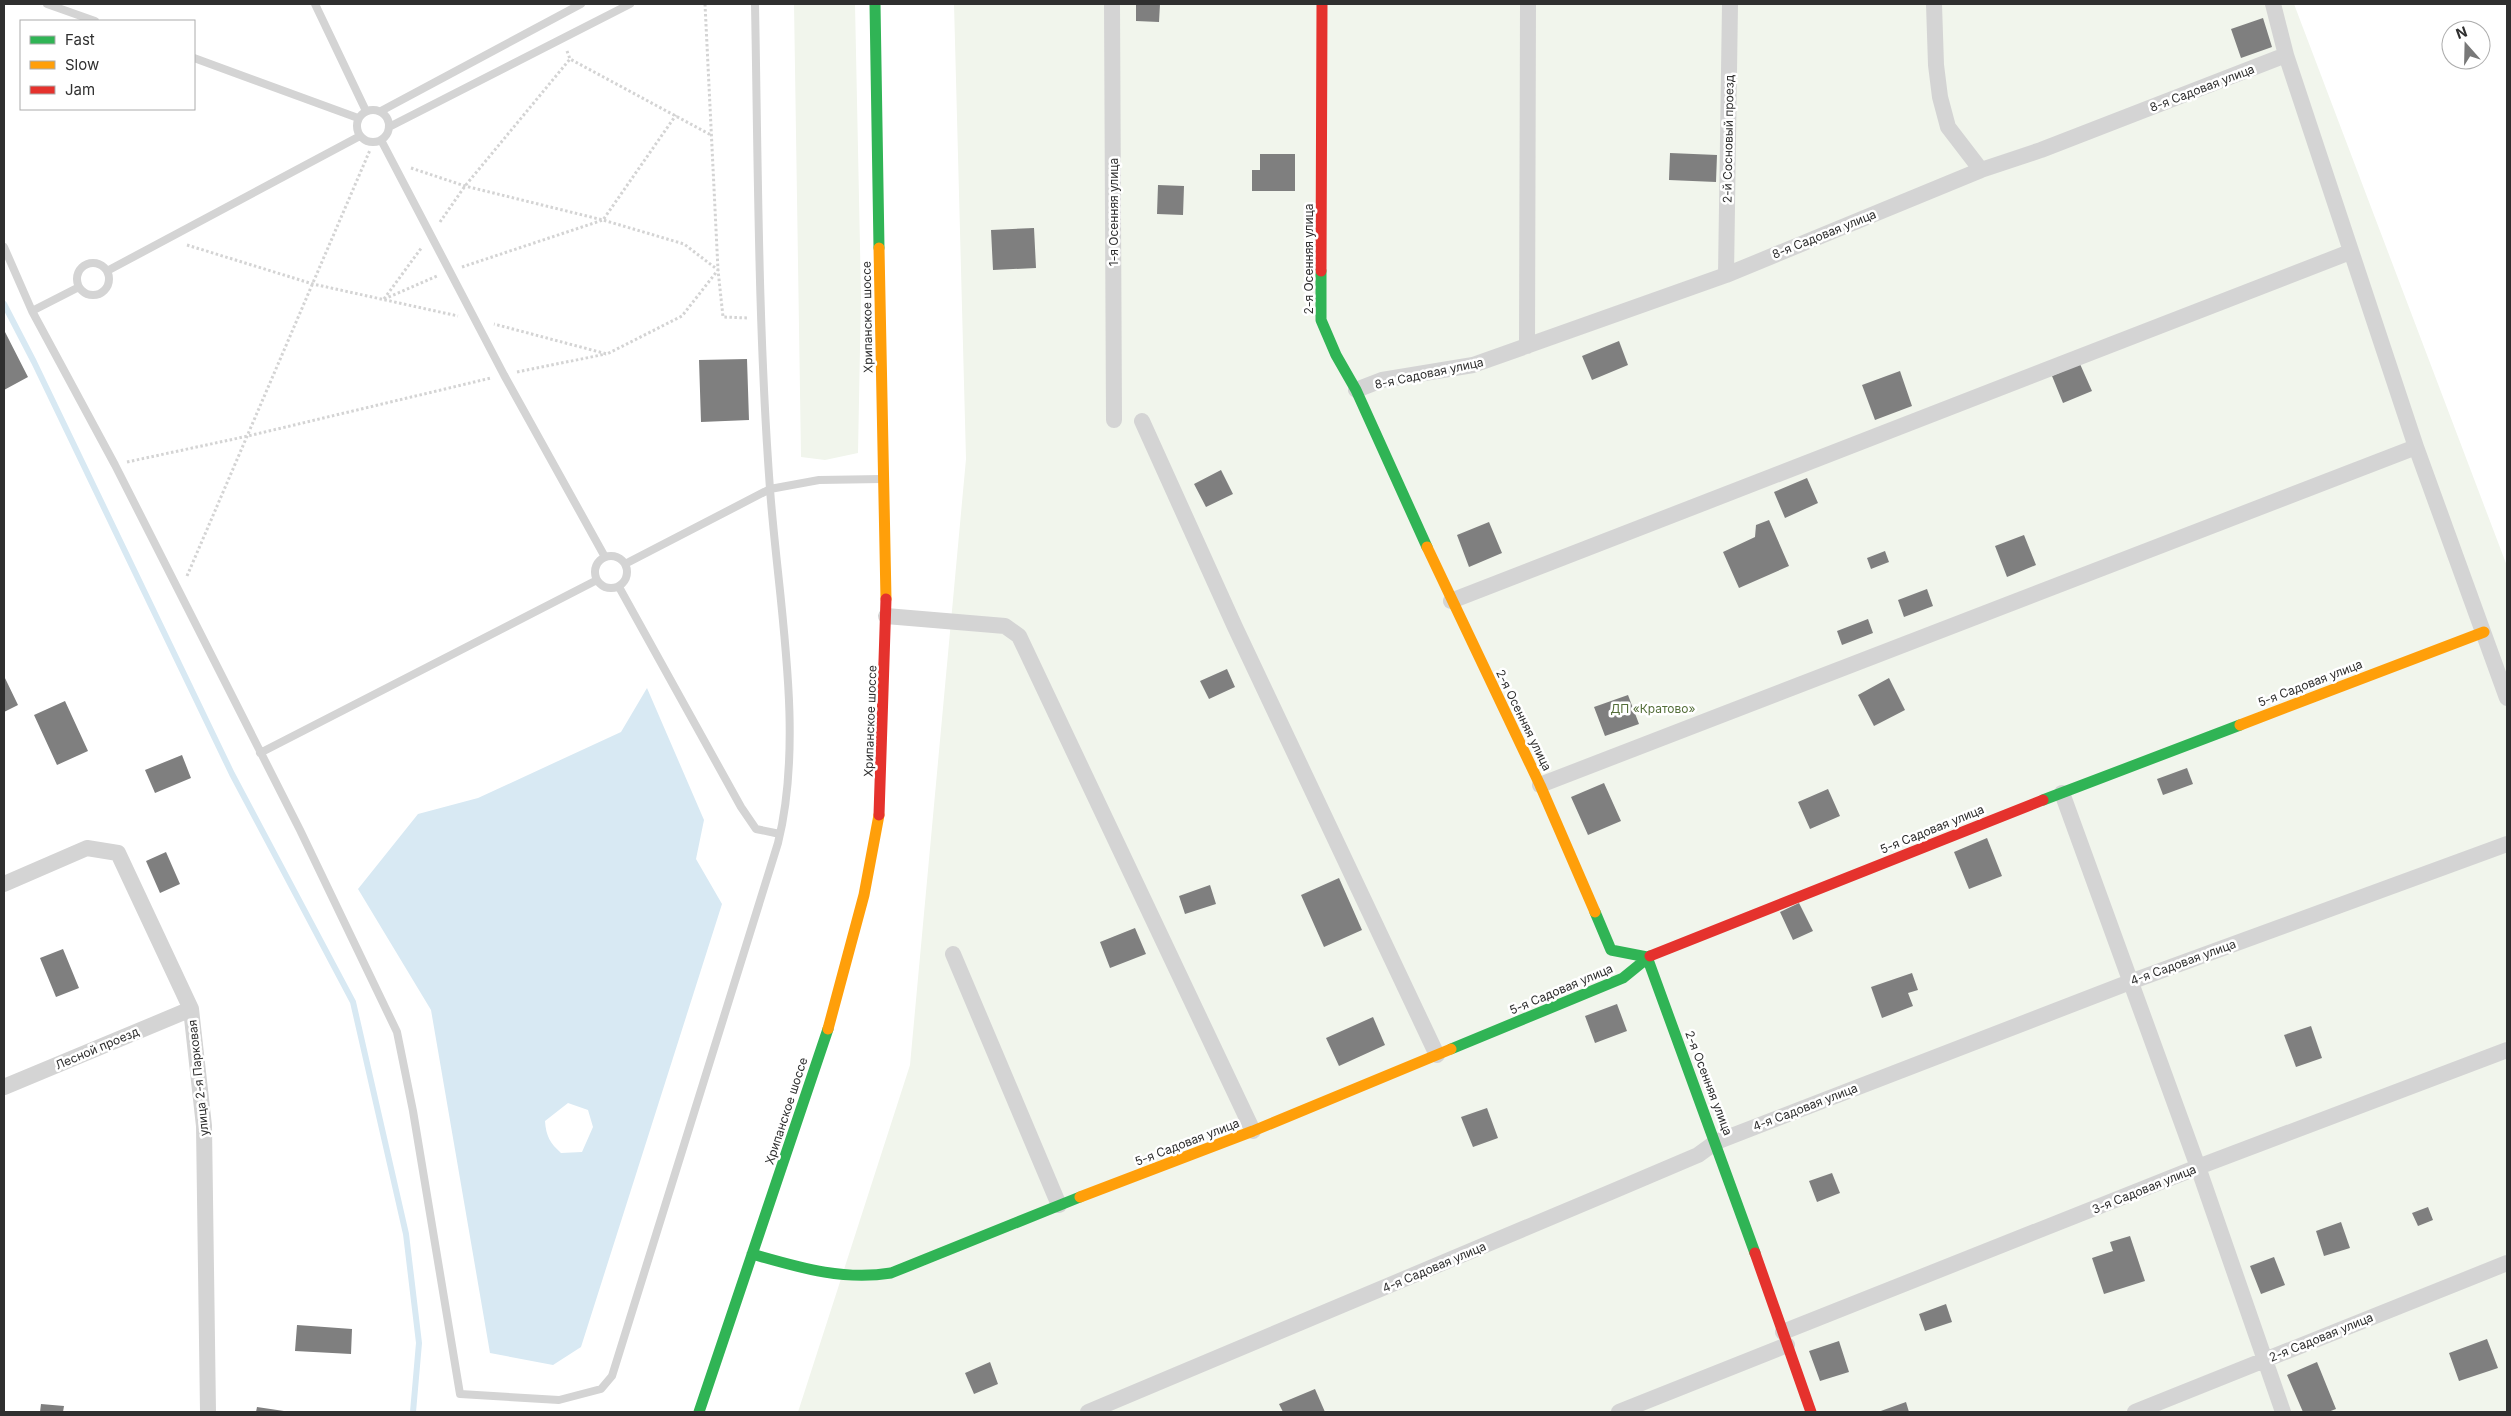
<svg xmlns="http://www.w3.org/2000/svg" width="2511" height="1416" viewBox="0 0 2511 1416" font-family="Inter,sans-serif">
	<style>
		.green { fill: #f1f5ec }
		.water { fill: #d8e9f3; fill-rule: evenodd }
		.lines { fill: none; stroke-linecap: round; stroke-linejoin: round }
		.stream { stroke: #d8e9f3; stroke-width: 6 }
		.building { fill: #7f7f7f }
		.path { stroke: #d4d4d4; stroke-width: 3; stroke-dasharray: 2.5 2.5; stroke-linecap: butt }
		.lane { stroke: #d4d4d4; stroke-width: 8 }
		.street { stroke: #d4d4d4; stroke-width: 16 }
		.fast { stroke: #30b455; stroke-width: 11 }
		.slow { stroke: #ff9f0a; stroke-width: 11 }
		.jam { stroke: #e5322d; stroke-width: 11 }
		.labels { text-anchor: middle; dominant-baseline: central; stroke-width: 5; stroke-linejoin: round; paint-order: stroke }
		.street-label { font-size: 12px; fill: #2f2f2f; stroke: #fff }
		.park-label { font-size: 12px; fill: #546e39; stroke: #fff }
	</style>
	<rect width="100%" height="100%" fill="#fff"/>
	<!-- green -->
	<path class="green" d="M794,4H855L861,295L858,453L825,460L801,457Z
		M954,4H2294L2507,566V1412H798L910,1065L966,459Z"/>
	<!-- water -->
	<path class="water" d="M647,688L704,820L696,859L722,904L581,1347L553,1365L490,1353L431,1010L358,889L418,814L478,798L621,732ZM568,1103L588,1110L593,1127L582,1152L561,1153C550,1143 546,1136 545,1121Z"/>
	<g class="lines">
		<!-- stream -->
		<path class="stream" d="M4,304L34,362L232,774L353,1002L406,1234L419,1343L413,1412"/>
	</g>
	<!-- building -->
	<path class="building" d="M1136,4H1160L1159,22L1136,21Z
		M2263,18L2272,47L2241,58L2231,29Z
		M1670,153L1717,155L1716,182L1669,180Z
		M1260,154H1295V191H1252V170H1260Z
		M1158,185L1184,186L1183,215L1157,214Z
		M1034,228L1036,268L993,270L991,230Z
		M4,330L28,377L4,390Z
		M1619,341L1628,365L1592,380L1582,356Z
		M747,359L749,420L701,422L699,360Z
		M2080,364L2092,391L2063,403L2052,376Z
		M1900,371L1912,406L1875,420L1862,385Z
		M1221,470L1233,494L1206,507L1194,484Z
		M1807,478L1818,503L1785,518L1774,492Z
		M1769,520L1789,566L1739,588L1723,552L1755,537L1756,525Z
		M1489,522L1502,553L1469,567L1457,535Z
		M2024,535L2036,565L2007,577L1995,546Z
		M1885,551L1889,562L1871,569L1867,558Z
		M1927,589L1933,606L1904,617L1898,600Z
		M1868,619L1873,633L1842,645L1837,631Z
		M1227,669L1235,687L1209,699L1200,681Z
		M4,676L18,705L4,712Z
		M1889,678L1905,710L1874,726L1858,695Z
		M1628,695L1639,724L1605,736L1594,707Z
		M65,701L88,751L57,765L34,715Z
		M182,755L191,778L155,793L145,770Z
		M2187,768L2193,784L2163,795L2157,779Z
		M1604,783L1621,821L1588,835L1571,797Z
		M1828,789L1840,816L1810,829L1798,802Z
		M1987,838L2002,876L1969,889L1954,852Z
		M166,852L180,884L160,893L146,861Z
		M1339,878L1362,930L1324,947L1301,895Z
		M1210,885L1216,904L1185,914L1179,896Z
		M1799,903L1813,931L1793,940L1780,912Z
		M1135,928L1146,954L1110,968L1100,942Z
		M63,949L79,988L56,997L40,958Z
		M1912,973L1918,990L1908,993L1913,1006L1882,1018L1871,987Z
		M1617,1004L1627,1031L1595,1043L1585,1016Z
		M1373,1017L1385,1045L1339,1066L1326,1038Z
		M2311,1026L2322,1058L2296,1067L2284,1035Z
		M1487,1108L1498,1138L1473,1147L1461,1117Z
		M1832,1173L1840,1193L1817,1202L1809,1181Z
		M2428,1207L2433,1220L2418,1226L2412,1213Z
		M2341,1222L2350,1248L2324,1256L2316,1231Z
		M2130,1236L2145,1281L2104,1294L2092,1258L2113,1251L2110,1242Z
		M2274,1257L2285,1285L2261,1294L2250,1266Z
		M1946,1304L1952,1322L1925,1331L1919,1314Z
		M297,1325L352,1329L351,1354L295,1351Z
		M2487,1339L2498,1368L2459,1381L2449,1353Z
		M1839,1341L1849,1372L1820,1381L1809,1351Z
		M990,1362L998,1384L974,1394L965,1373Z
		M2317,1362L2336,1409L2328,1412H2303L2287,1375Z
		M1315,1389L1325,1412H1283L1279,1404Z
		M1906,1402L1909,1412H1878Z
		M41,1404L64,1406L63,1412H40Z
		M257,1407L284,1411L283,1412H256Z"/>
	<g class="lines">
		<!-- path -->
		<path class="path" d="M705,4L718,270L723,317L748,318
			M567,51L570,59L711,135
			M411,168L465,186L603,220L684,244L718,270L682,316L607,354L494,324
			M440,222L465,186L570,59
			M187,245L313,284L458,316
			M462,267L603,220L676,115
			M384,299L437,276
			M384,299L422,247
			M517,372L606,354
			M127,462L248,436L491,378
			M187,576L370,150"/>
		<!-- lane -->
		<path class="lane" d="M47,4L95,21
			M315,4L366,111
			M194,58L358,118
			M357 126a16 16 0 1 1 32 0a16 16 0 1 1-32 0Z
			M381,111L581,4
			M389,127L630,4
			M381,140L504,375L605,557
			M4,247L32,311L115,465L300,830L397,1032L413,1111L460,1394L559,1400L601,1389L612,1376L778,843C805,735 778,600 770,489C758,328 758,165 755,4
			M77 279a16 16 0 1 1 32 0a16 16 0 1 1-32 0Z
			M107,271L360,136
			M32,311L79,287
			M595 572a16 16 0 1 1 32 0a16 16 0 1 1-32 0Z
			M625,564L770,489L819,480L882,479
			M619,587L741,807L756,829L780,834
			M260,753L597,580"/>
		<!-- street -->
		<path class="street" d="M1112,4L1114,420
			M1934,4L1936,65L1940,97L1948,127L1981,170
			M2273,4L2286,55L2416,447L2507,698
			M1726,275L1730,4
			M1527,346L1528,4
			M1356,390L1382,380L1473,365L1726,275L1981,170L2041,150L2286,55
			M1142,421L1235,627L1437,1055
			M1451,601L2350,252
			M886,616L1005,626L1019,636L1253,1131
			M1540,785L2416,447
			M2062,793L2198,1167L2283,1412
			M4,884L87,848L118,853L191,1009L204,1126L208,1412
			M953,954L1059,1205
			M4,1087L191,1009
			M1783,1332L2198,1167L2507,1050
			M1088,1412L1611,1192L1698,1155L1716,1142L2130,982L2507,844
			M1619,1412L1787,1345
			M2135,1412L2507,1263"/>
		<!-- fast -->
		<path class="fast" d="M875,4L879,248
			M1321,271V320L1336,355L1356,390L1427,547
			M2043,800L2240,725
			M1595,912L1611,950L1647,957L1755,1253
			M1451,1049L1623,978L1650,956
			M752,1254C798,1267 842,1281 891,1273L1080,1197
			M699,1412L828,1029"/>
		<!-- slow -->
		<path class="slow" d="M879,248L886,599
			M1427,547L1540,785L1595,912
			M2240,725L2484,632
			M828,1029L864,895L879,815
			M1080,1197L1253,1131L1451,1049"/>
		<!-- jam -->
		<path class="jam" d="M1321,271L1322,4
			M879,815L886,599
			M1650,956L2043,800
			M1755,1253L1811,1412"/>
	</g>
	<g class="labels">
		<!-- street labels -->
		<g class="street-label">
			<text transform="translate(2202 88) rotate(-21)">8-я Садовая улица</text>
			<text transform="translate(1728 139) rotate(-89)">2-й Сосновый проезд</text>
			<text transform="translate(1113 212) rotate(-90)">1-я Осенняя улица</text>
			<text transform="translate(1824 234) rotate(-22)">8-я Садовая улица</text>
			<text transform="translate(1308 259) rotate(-90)">2-я Осенняя улица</text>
			<text transform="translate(867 317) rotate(-91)">Хрипанское шоссе</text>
			<text transform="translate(1429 373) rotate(-12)">8-я Садовая улица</text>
			<text transform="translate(2310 683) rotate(-21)">5-я Садовая улица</text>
			<text transform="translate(1524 720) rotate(64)">2-я Осенняя улица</text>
			<text transform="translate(870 721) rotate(-88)">Хрипанское шоссе</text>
			<text transform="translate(1932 829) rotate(-22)">5-я Садовая улица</text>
			<text transform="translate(2183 962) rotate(-20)">4-я Садовая улица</text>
			<text transform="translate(1561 989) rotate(-23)">5-я Садовая улица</text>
			<text transform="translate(97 1048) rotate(-23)">Лесной проезд</text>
			<text transform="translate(198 1078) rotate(-96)">улица 2-я Парковая</text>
			<text transform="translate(1709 1083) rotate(69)">2-я Осенняя улица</text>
			<text transform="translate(1805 1107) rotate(-21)">4-я Садовая улица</text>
			<text transform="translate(786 1111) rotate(-72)">Хрипанское шоссе</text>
			<text transform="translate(1187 1142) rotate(-21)">5-я Садовая улица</text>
			<text transform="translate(2144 1189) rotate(-22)">3-я Садовая улица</text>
			<text transform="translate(1434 1267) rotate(-23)">4-я Садовая улица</text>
			<text transform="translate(2321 1337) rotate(-22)">2-я Садовая улица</text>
		</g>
		<!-- park labels -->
		<g class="park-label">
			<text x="1653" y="708">ДП «Кратово»</text>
		</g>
	</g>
	<!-- border -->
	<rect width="2511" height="1416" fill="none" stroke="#2f2f2f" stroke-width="10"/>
	<!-- legend -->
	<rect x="20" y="20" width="175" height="90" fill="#ffffff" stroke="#acacac"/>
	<rect x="30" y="36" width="25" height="8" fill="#30b455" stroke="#acacac"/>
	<text x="65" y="45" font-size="15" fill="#2f2f2f">Fast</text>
	<rect x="30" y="61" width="25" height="8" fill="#ff9f0a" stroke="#acacac"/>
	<text x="65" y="70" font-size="15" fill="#2f2f2f">Slow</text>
	<rect x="30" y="86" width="25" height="8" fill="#e5322d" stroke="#acacac"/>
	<text x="65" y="95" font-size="15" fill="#2f2f2f">Jam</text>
	<!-- north arrow -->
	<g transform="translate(2466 45) rotate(340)"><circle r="24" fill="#ffffff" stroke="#acacac"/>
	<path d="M0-4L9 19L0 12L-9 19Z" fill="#787878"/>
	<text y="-8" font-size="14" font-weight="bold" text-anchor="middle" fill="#2f2f2f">N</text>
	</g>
</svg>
